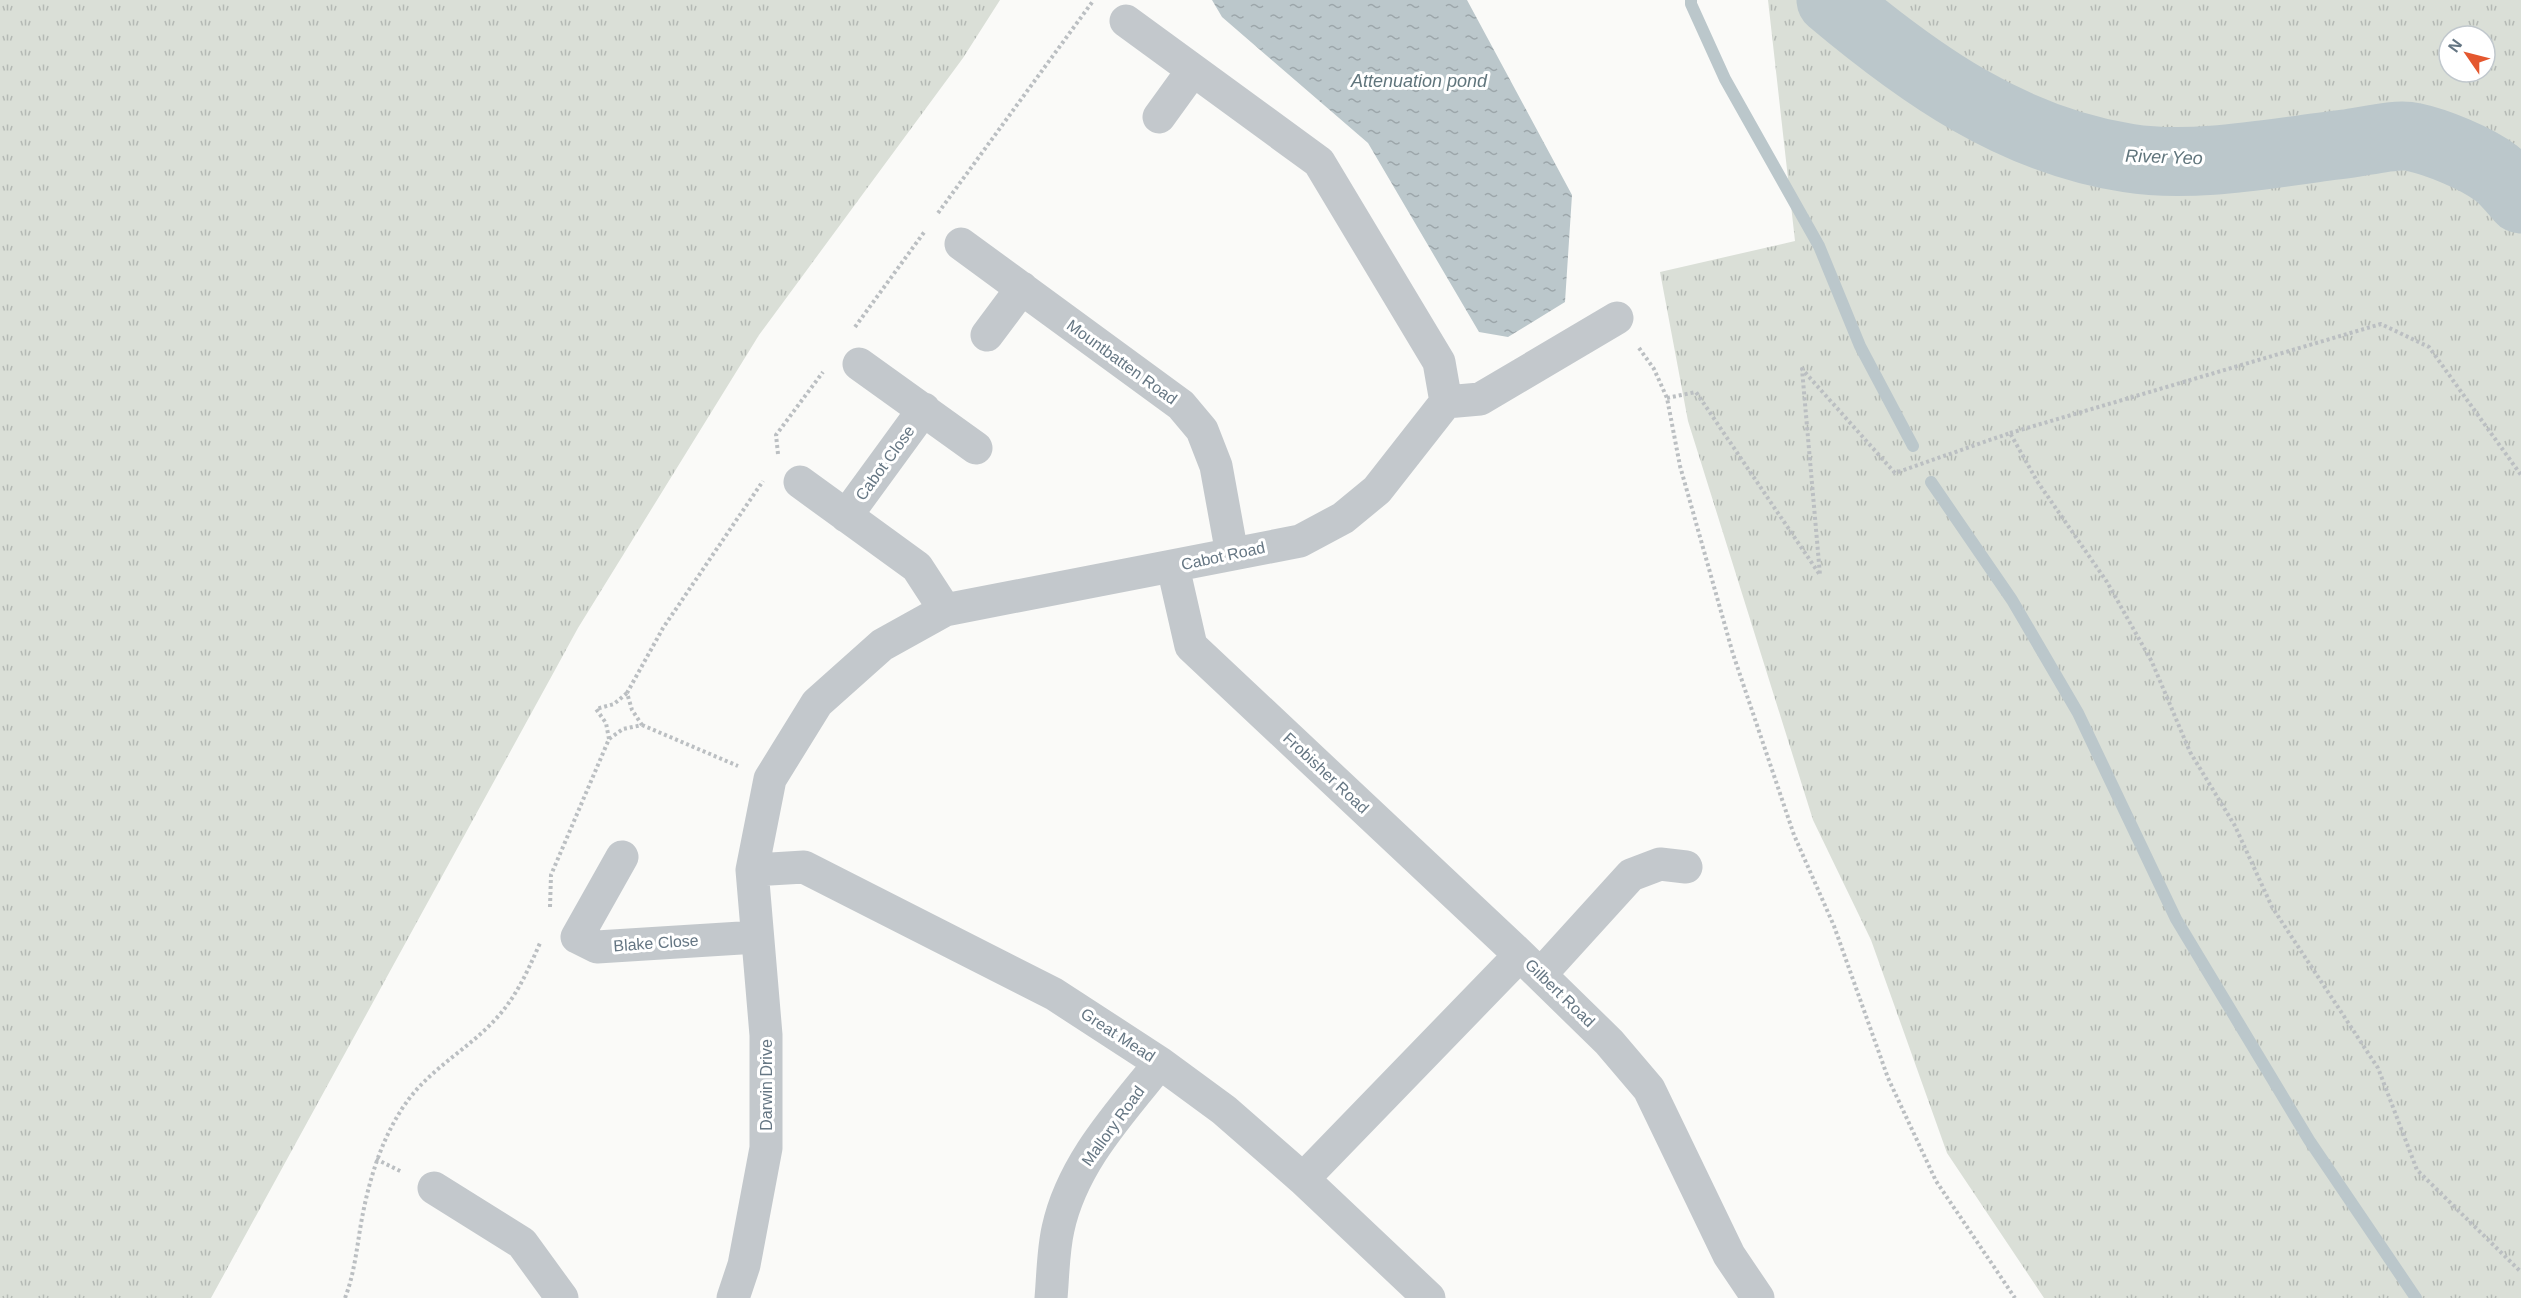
<svg xmlns="http://www.w3.org/2000/svg" width="2521" height="1298" viewBox="0 0 2521 1298" font-family="Arial,sans-serif">
	<style>
		.grass { fill: url(#grass-tufts); fill-rule: evenodd }
		.water { fill: url(#water-ripples) }
		.lines { fill: none; stroke-linecap: round; stroke-linejoin: round }
		.stream { stroke: #bbc7cb; stroke-width: 12 }
		.river { stroke: #bbc7cb; stroke-width: 69 }
		.path { stroke: #bbbfc2; stroke-width: 4; stroke-dasharray: 3 3; stroke-linecap: butt }
		.minor { stroke: #c3c8cc; stroke-width: 33 }
		.labels { text-anchor: middle; dominant-baseline: central; stroke-width: 6; stroke-linejoin: round; paint-order: stroke }
		.street-label { font-size: 16px; fill: #657683; stroke: #fff }
		.water-label { font-size: 18px; font-style: italic; fill: #60757c; stroke: #fff }
	</style>
	<defs>
		<pattern id="grass-tufts" width="24" height="20" patternUnits="userSpaceOnUse" patternTransform="scale(1.5)"><rect width="24" height="20" fill="#dadfd7"/><path d="M3 7l-1-3M5 7V3M7 7l1-3M15 17l-1-3M17 17v-4M19 17l1-3" fill="none" stroke="#b4b9b4"/></pattern>
		<pattern id="water-ripples" width="26" height="14" patternUnits="userSpaceOnUse" patternTransform="scale(1.5)"><rect width="26" height="14" fill="#bbc7cb"/><path d="M2 4q2-2 4 0t4 0M15 11q2-2 4 0t4 0" fill="none" stroke="#9ca6aa"/></pattern>
	</defs>
	<rect width="100%" height="100%" fill="#fafaf8"/>
	<!-- grass -->
	<path class="grass" d="M0,0H1000L963,58L759,335L578,628L211,1298H0Z
		M1768,0H2521V1298H2044L1947,1153L1871,940L1813,820L1688,421L1660,272L1795,241ZM2449,36H2485V72H2449Z"/>
	<!-- water -->
	<path class="water" d="M1212,0H1467L1572,195L1565,302L1508,337L1479,332L1368,143L1222,17Z"/>
	<g class="lines">
		<!-- stream -->
		<path class="stream" d="M1691,0V4L1725,79L1819,246L1860,346L1913,446
			M1931,482L2012,600L2078,713L2176,919L2309,1140L2416,1298"/>
		<!-- river -->
		<path class="river" d="M1831,0C1919,74 2012,140 2128,158C2196,169 2277,152 2345,144C2363,142 2396,133 2413,137C2437,142 2476,158 2496,173C2505,180 2513,190 2521,199"/>
		<!-- path -->
		<path class="path" d="M938,213L1093,1
			M855,327L925,231
			M1639,348L1654,369L1667,398L1680,466L1733,654L1794,835L1834,926L1888,1078L1936,1181L2015,1298
			M1667,398L1696,392L1820,575L1802,369L1895,473L2010,433L2037,481L2107,582L2152,662L2190,752L2235,826L2272,907L2378,1068L2417,1170L2521,1272
			M2010,433L2381,324L2429,347L2521,475
			M778,454L776,435L823,372
			M642,725L738,766
			M609,739L606,723L596,709L614,704L627,693
			M550,907L551,875L609,739L623,729L642,725L632,710L627,693L663,628L763,481
			M376,1159L402,1172
			M345,1298C355,1272 357,1245 362,1218C369,1181 380,1144 400,1112C423,1074 458,1056 488,1027C514,1002 526,975 540,943"/>
		<!-- minor -->
		<path class="minor" d="M1126,21L1319,162L1439,362L1446,402
			M1159,117L1193,70
			M961,244L1181,405L1202,430L1216,466L1232,554
			M987,335L1022,288
			M859,364L976,448
			M800,482L917,567L945,610
			M846,516L924,409
			M1173,567L1191,646L1520,955
			M622,857L577,937L597,947L757,937
			M752,870L804,867L1054,994L1160,1063L1224,1110L1303,1179L1429,1298
			M1541,974L1631,875L1660,864L1686,867
			M1303,1179L1520,955L1609,1042L1649,1089L1729,1255L1758,1298
			M434,1188L522,1243L562,1298
			M733,1298L744,1265L766,1148V1035L752,870L770,779L817,703L882,645L945,610L1300,541L1343,518L1377,490L1446,402L1480,399L1617,318
			M1051,1298C1053,1276 1053,1251 1058,1229C1072,1164 1119,1114 1160,1063"/>
	</g>
	<g class="labels">
		<!-- street labels -->
		<g class="street-label">
			<text transform="translate(1122 362) rotate(36)">Mountbatten Road</text>
			<text transform="translate(885 463) rotate(-54)">Cabot Close</text>
			<text transform="translate(1223 556) rotate(-12)">Cabot Road</text>
			<text transform="translate(1326 773) rotate(43)">Frobisher Road</text>
			<text transform="translate(656 943) rotate(-4)">Blake Close</text>
			<text transform="translate(1560 993) rotate(44)">Gilbert Road</text>
			<text transform="translate(1118 1035) rotate(33)">Great Mead</text>
			<text transform="translate(766 1085) rotate(-90)">Darwin Drive</text>
			<text transform="translate(1113 1126) rotate(-54)">Mallory Road</text>
		</g>
		<!-- water labels -->
		<g class="water-label">
			<text x="1419" y="81">Attenuation pond</text>
			<text transform="translate(2164 157) rotate(2)">River Yeo</text>
		</g>
	</g>
	<!-- north arrow -->
	<g transform="translate(2467 54) rotate(305)"><circle r="28" fill="#ffffff" stroke="#c1c8cd" stroke-width="1.5"/>
	<path d="M0-4.5L10 22L0 15L-10 22Z" fill="#e4572e"/>
	<text y="-9" font-size="16" font-weight="bold" text-anchor="middle" fill="#657683">N</text>
	</g>
</svg>
